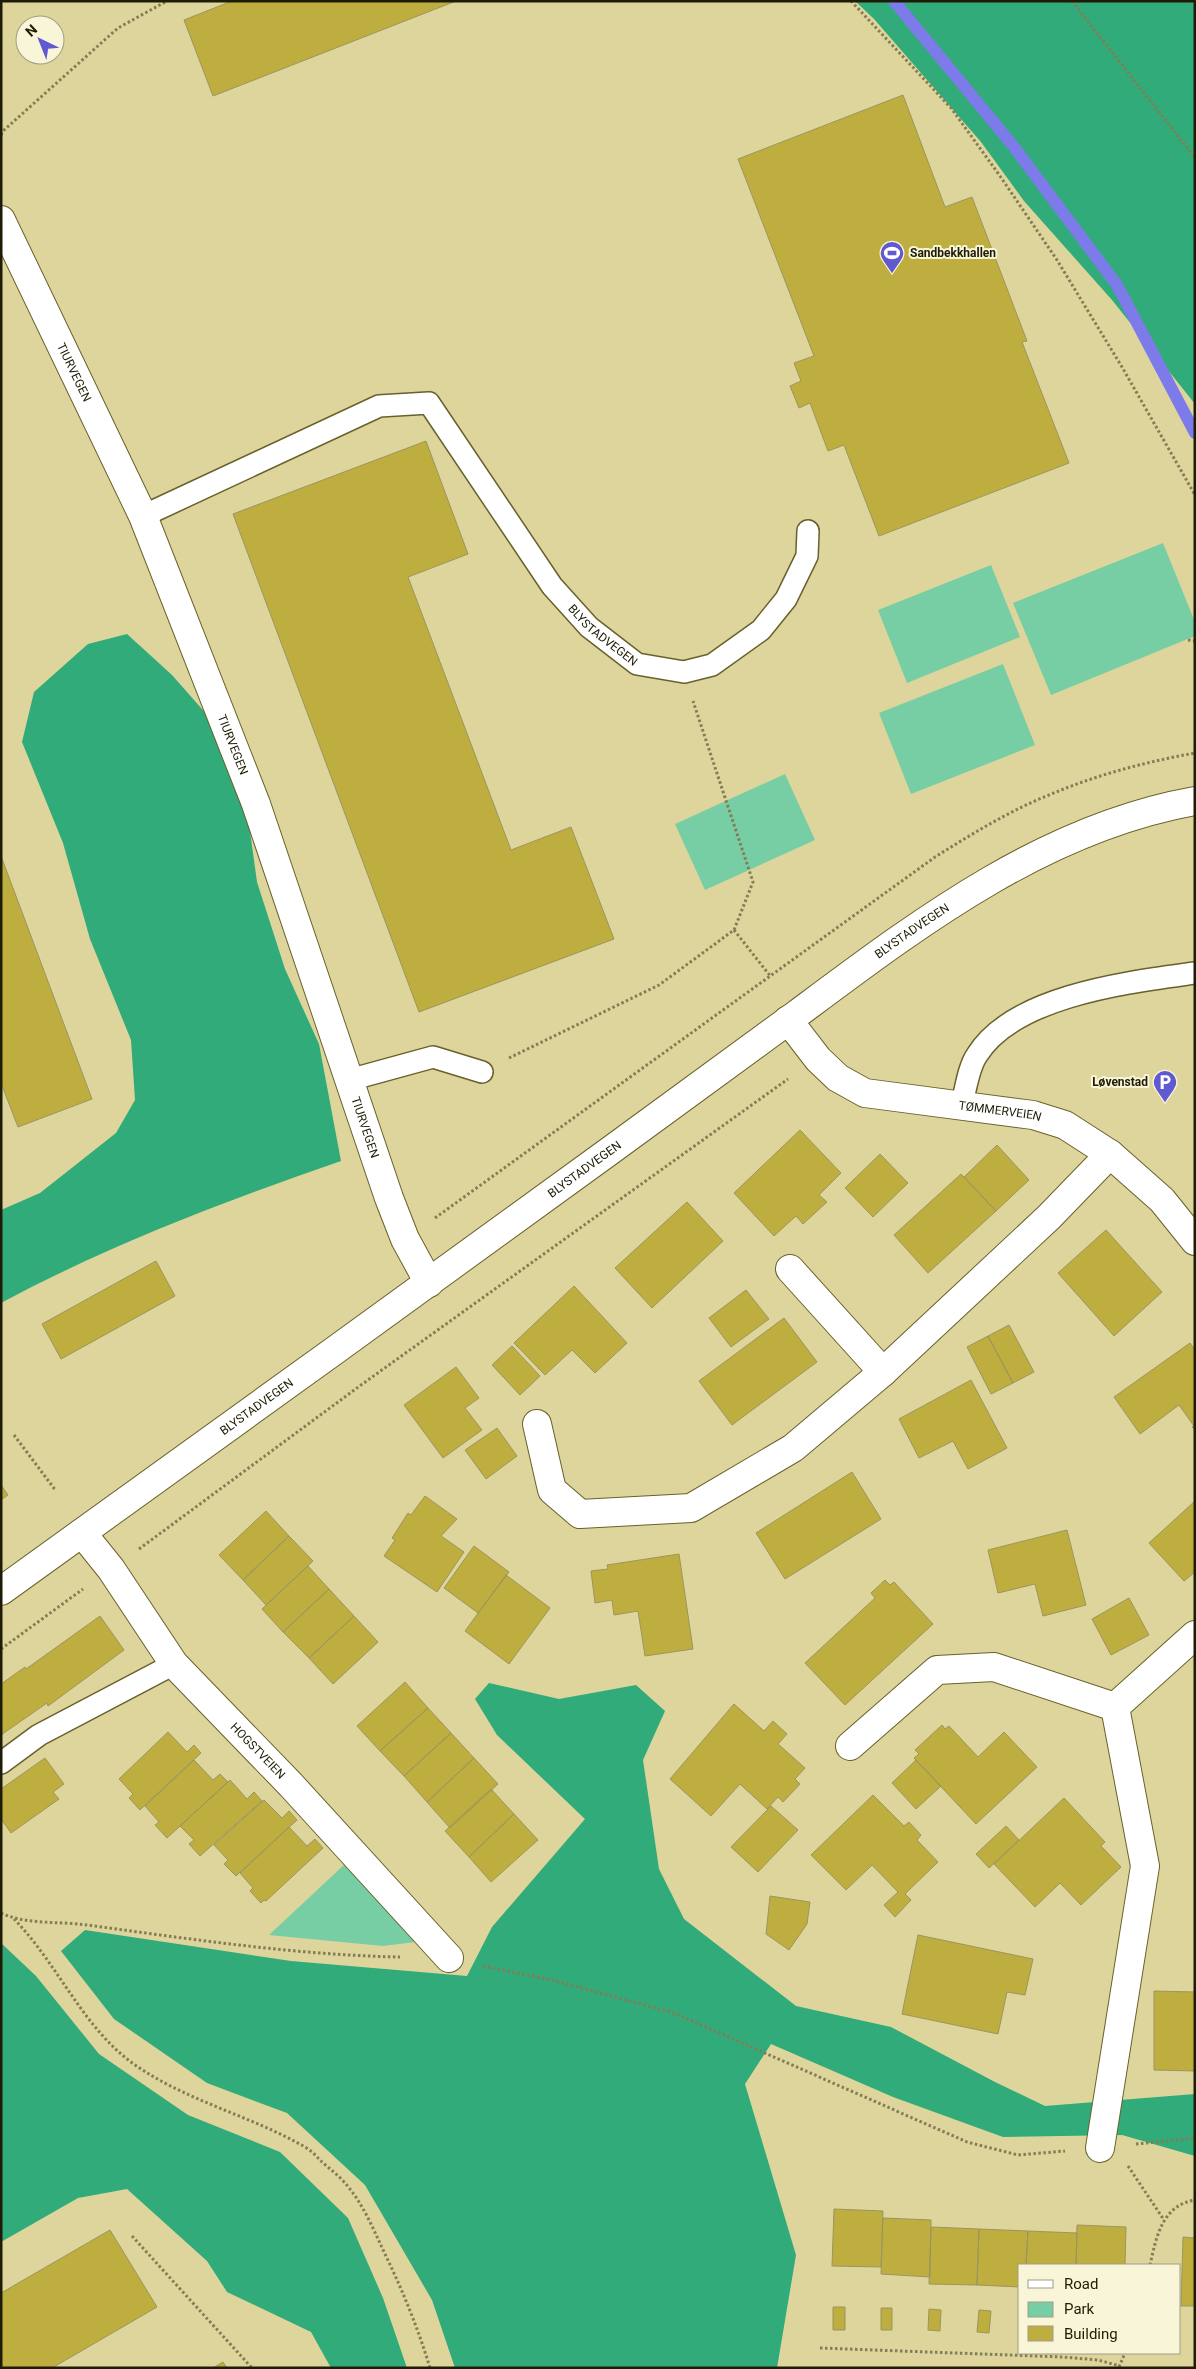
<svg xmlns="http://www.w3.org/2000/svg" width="1196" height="2369" viewBox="0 0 1196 2369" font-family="Roboto,sans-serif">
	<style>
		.green { fill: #78cea4 }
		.forest { fill: #31ab7a }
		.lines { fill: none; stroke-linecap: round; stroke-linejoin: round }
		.stream { stroke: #7d7bea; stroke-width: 12 }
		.building { fill: #bdae3f; stroke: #9c955e }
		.service-casing { stroke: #68612b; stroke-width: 24 }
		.minor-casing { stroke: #68612b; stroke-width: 30 }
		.secondary-casing { stroke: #68612b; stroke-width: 30 }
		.path { stroke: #837d55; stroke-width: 3; stroke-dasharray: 2.5 2.5; stroke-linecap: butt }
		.service { stroke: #fff; stroke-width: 21 }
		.minor { stroke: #fff; stroke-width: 28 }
		.secondary { stroke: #fff; stroke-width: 28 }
		.labels { text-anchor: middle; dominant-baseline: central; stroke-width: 4; stroke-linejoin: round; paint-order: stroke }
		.poi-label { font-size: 12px; font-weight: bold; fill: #1f1c06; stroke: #f9f5d9; text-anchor: start }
		.street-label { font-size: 12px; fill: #1f1c06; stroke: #f9f5d9 }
	</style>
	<rect width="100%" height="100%" fill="#ddd59c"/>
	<!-- green -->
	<path class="green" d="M1163,543L1195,622V636L1051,695L1013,603Z
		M991,565L1020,637L907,683L878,610Z
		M1003,664L1035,745L911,794L879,713Z
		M785,774L815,840L705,890L675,824Z
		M345,1864L416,1942L383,1946L269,1935Z"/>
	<!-- forest -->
	<path class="forest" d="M855,1H1195V404L1112,300L1024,201L981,142L874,19Z
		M127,634L172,675L216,725L245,795L257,882L285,969L319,1044L341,1161C226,1201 109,1245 1,1303V1210L40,1193L116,1133L135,1100L131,1040L90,939L63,843L22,742L34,692L88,644Z
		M489,1683L559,1699L636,1685L665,1711L643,1760L659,1869L684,1919L796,2006L891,2027L995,2082L1045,2106L1195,2094V2156L1122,2135L1003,2137L893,2097L771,2044L745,2084L796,2255L777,2368H455L432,2300L365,2185L287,2113L207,2083L114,2019L61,1951L85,1930L291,1961L467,1976L492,1927L585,1819L497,1735L475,1699Z
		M1,1943L36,1976L99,2054L188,2115L280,2152L348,2218L383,2298L407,2368H331L311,2332L227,2292L207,2261L127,2189L78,2198L1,2242Z"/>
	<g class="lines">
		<!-- stream -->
		<path class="stream" d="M894,1L1014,147L1117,285L1195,433"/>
	</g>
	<!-- building -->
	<path class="building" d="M232,1H456L213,96L184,20Z
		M903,95L945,207L972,197L1027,341L1022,342L1069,463L879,536L844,445L828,451L810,403L799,408L790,386L801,381L794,363L814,356L738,159Z
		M426,441L468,554L408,577L511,850L571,827L614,939L419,1012L233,514Z
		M1,856L92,1099L18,1127L1,1083Z
		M800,1130L841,1173L819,1195L827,1202L803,1224L796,1216L774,1236L734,1193Z
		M997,1145L1029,1180L996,1211L964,1177Z
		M880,1154L908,1183L873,1217L845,1188Z
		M961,1174L996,1211L928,1273L894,1235Z
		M687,1202L723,1241L652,1308L615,1268Z
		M1106,1230L1162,1292L1114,1336L1058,1273Z
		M156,1261L175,1296L61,1359L42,1324Z
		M574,1286L627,1343L595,1373L572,1350L545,1375L514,1343Z
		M746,1290L769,1319L731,1347L709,1318Z
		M784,1318L817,1362L732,1425L699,1381Z
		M1009,1325L1034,1372L1013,1383L988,1336Z
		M988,1336L1013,1383L991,1394L967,1347Z
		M1190,1343L1195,1350V1430L1192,1427L1194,1426L1179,1405L1140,1434L1114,1397Z
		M512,1346L540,1376L520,1395L492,1365Z
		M456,1367L479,1398L465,1408L482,1430L443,1458L404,1405Z
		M971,1380L1007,1448L968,1469L953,1441L919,1458L899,1419Z
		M497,1428L517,1456L486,1479L465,1450Z
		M852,1472L881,1519L785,1579L756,1533Z
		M1,1485L8,1495L1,1500Z
		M425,1496L457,1519L441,1536L464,1552L437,1592L384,1556L395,1540L392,1538L408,1513L411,1515Z
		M1195,1501V1572L1184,1581L1149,1543Z
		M266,1511L289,1536L243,1580L219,1555Z
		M1067,1530L1086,1605L1043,1616L1035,1584L998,1593L988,1550Z
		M289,1536L313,1561L266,1605L243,1580Z
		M474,1546L509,1572L478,1613L444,1588Z
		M679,1554L693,1649L645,1656L638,1611L614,1615L612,1600L595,1603L591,1571L608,1569L607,1565Z
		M308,1566L329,1589L283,1632L262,1609Z
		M506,1575L550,1608L509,1664L465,1631Z
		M885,1580L890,1585L894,1582L933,1624L845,1705L805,1663L875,1598L871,1593Z
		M329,1589L354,1616L309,1658L283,1632Z
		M1129,1598L1149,1635L1111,1655L1092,1619Z
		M100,1616L124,1650L48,1706L47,1703L1,1735V1684L25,1667L26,1669Z
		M354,1616L378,1642L333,1684L309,1658Z
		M405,1682L428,1708L380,1751L357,1726Z
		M734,1704L764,1731L773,1721L787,1734L778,1744L805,1768L795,1779L800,1784L783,1802L778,1797L767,1809L740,1784L711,1816L670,1779Z
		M428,1708L451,1733L404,1776L380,1751Z
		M942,1725L945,1729L949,1726L978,1757L1004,1732L1037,1767L976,1824L914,1758L919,1754L915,1750Z
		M168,1732L187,1752L194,1745L201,1753L140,1810L129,1798L133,1794L119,1779Z
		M451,1733L474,1758L427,1802L404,1776Z
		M45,1758L64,1784L53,1792L59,1799L11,1833L1,1819V1789Z
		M474,1758L498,1784L450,1828L427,1802Z
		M194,1760L213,1780L220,1774L228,1782L167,1838L155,1825L159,1822L145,1806Z
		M916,1760L941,1786L916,1809L892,1783Z
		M230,1780L247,1799L254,1792L262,1801L200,1856L189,1844L194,1840L180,1826Z
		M491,1789L514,1814L469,1857L445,1831Z
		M873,1795L904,1826L909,1822L921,1835L917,1840L938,1862L905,1894L911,1900L895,1917L884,1905L898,1892L872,1865L846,1890L811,1855Z
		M1064,1798L1105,1842L1101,1846L1121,1867L1081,1905L1060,1883L1035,1907L994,1864Z
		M264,1800L282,1818L289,1811L297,1820L236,1876L224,1864L228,1860L214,1845Z
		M771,1806L798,1830L758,1872L731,1847Z
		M514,1814L538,1840L491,1882L469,1857Z
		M1006,1826L1019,1840L989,1868L976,1854Z
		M289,1827L307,1846L315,1839L323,1848L266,1901L264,1900L261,1903L250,1891L253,1888L240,1873Z
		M770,1896L810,1902L807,1924L789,1950L766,1934Z
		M918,1935L1033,1959L1025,1995L1007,1992L998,2034L902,2014Z
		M1154,1991L1195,1992V2071L1154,2070Z
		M834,2209L883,2211L881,2267L832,2266Z
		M883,2218L931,2220L930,2277L881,2274Z
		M1077,2225L1126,2227L1125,2265H1076Z
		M931,2227L979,2229L977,2285L929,2284Z
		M979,2229L1028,2231L1026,2265H1020V2287L977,2285Z
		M110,2230L157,2307L52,2368H1V2293Z
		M1028,2231L1077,2233L1076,2265H1026Z
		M1183,2237L1195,2238V2306H1181Z
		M833,2307H845V2330H833Z
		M881,2308H892V2330H881Z
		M929,2309L941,2310L940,2331L928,2330Z
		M979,2310L991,2311L989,2333L977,2332Z
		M223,2362L227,2368H213Z"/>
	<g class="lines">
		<!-- service casing -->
		<g class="service-casing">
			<g id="service">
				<path id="s1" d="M143,516L379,406L429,403L552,586L589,627L637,664L684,672L712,665L761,630L786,599L807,556L808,531"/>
				<path d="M349,1080L433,1057L482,1072"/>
				<path d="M961,1106C966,1090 968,1068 977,1055C1014,995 1131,982 1195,973"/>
				<path d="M1,1763L39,1735L174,1664"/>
			</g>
		</g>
		<!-- minor casing -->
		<g class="minor-casing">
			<g id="minor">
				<path id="s2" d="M1,220L143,516L256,804L389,1198L405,1239L429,1283"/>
				<path id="s3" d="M788,1020L818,1059L838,1078L865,1093L1033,1115L1065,1125L1110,1154L1162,1200L1195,1241"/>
				<path d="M790,1269L883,1372"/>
				<path d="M537,1424L552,1490L580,1514L691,1508L793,1448L883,1372L1049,1217L1110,1154"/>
				<path id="s4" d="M82,1533L111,1569L174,1664L291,1785L449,1958"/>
				<path d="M850,1746L937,1670L994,1667L1115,1707L1195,1635"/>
				<path d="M1100,2148L1145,1866L1115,1707"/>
			</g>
		</g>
		<!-- secondary casing -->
		<g class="secondary-casing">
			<g id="secondary">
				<path id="s5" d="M1,1591C205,1444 408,1298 611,1150C673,1105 735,1060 797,1014C918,924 1043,828 1195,801"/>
			</g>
		</g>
		<!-- path -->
		<path class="path" d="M851,1L951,108L1000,176L1057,260L1122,367L1195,495
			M1072,1L1195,158
			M1,135L3,131L118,28L167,1
			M1188,640L1195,641
			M734,930L771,977
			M509,1058L659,985L734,930L753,882L693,701
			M435,1218L935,857C972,834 1009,811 1049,795C1096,775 1145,762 1195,753
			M14,1435L56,1491
			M139,1549L361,1385L788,1079
			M1,1649L83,1589
			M1,1913C26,1925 59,1921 87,1925C191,1939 295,1955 400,1957
			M14,1919C59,1965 84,2031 138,2067C190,2102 251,2116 305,2147C312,2151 317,2157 322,2162C330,2169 338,2175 345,2183C362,2202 373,2228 384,2252C402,2289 418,2328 430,2368
			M483,1966L552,1980L674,2013L967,2142L1018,2155L1065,2151
			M1136,2144L1195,2138
			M1128,2166L1164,2220
			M132,2236L252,2368
			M1150,2265C1156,2238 1162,2205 1195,2200
			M820,2348L1063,2357L1098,2360L1120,2366
			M1119,2367L1125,2353"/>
		<!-- service -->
		<use href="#service" class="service"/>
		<!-- minor -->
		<use href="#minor" class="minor"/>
		<!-- secondary -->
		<use href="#secondary" class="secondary"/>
	</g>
	<!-- icons -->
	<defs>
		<g id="stadium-pin" transform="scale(1.25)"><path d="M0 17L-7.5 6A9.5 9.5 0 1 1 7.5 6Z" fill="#6159d2" stroke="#f9f5d9"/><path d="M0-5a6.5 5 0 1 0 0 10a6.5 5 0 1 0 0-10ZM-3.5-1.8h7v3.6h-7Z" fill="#fff"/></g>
		<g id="parking-pin" transform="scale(1.25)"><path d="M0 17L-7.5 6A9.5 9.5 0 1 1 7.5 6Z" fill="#6159d2" stroke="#f9f5d9"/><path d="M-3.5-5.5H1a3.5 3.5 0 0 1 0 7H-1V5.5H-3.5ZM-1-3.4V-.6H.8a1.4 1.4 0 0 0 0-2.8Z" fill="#fff"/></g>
	</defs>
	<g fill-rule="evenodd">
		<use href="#stadium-pin" x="892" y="253"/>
		<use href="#parking-pin" x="1165" y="1082"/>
	</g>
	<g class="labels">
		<!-- poi labels -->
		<g class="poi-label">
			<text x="910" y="253">Sandbekkhallen</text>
			<text x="1148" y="1082" text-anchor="end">Løvenstad</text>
		</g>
		<!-- street labels -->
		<g class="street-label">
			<text stroke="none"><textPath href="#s2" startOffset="169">TIURVEGEN</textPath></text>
			<text stroke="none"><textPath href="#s1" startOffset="602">BLYSTADVEGEN</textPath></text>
			<text stroke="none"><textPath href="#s2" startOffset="574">TIURVEGEN</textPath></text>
			<text stroke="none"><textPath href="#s5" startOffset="1125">BLYSTADVEGEN</textPath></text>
			<text stroke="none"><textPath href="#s3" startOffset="244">TØMMERVEIEN</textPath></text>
			<text stroke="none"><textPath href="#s2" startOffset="979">TIURVEGEN</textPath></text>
			<text stroke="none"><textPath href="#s5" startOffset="720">BLYSTADVEGEN</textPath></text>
			<text stroke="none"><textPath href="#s5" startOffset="315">BLYSTADVEGEN</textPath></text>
			<text stroke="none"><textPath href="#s4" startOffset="281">HOGSTVEIEN</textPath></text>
		</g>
	</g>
	<!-- border -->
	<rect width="1196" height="2369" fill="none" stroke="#1f1c06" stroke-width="5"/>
	<!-- legend -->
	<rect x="1018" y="2264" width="162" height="90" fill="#f9f5d9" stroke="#a29e85"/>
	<rect x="1028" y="2280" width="25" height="8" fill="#ffffff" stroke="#a29e85"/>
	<text x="1064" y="2289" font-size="15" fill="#1f1c06">Road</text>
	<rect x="1028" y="2302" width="25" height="15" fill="#78cea4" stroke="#a29e85"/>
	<text x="1064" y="2314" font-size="15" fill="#1f1c06">Park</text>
	<rect x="1028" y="2326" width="25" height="15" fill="#bdae3f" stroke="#a29e85"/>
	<text x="1064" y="2339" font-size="15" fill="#1f1c06">Building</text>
	<!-- north arrow -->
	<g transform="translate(40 40) rotate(317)"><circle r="24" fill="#f9f5d9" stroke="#a29e85"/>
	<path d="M0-4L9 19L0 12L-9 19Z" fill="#6159d2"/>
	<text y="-8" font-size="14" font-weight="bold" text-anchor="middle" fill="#1f1c06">N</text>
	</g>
</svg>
